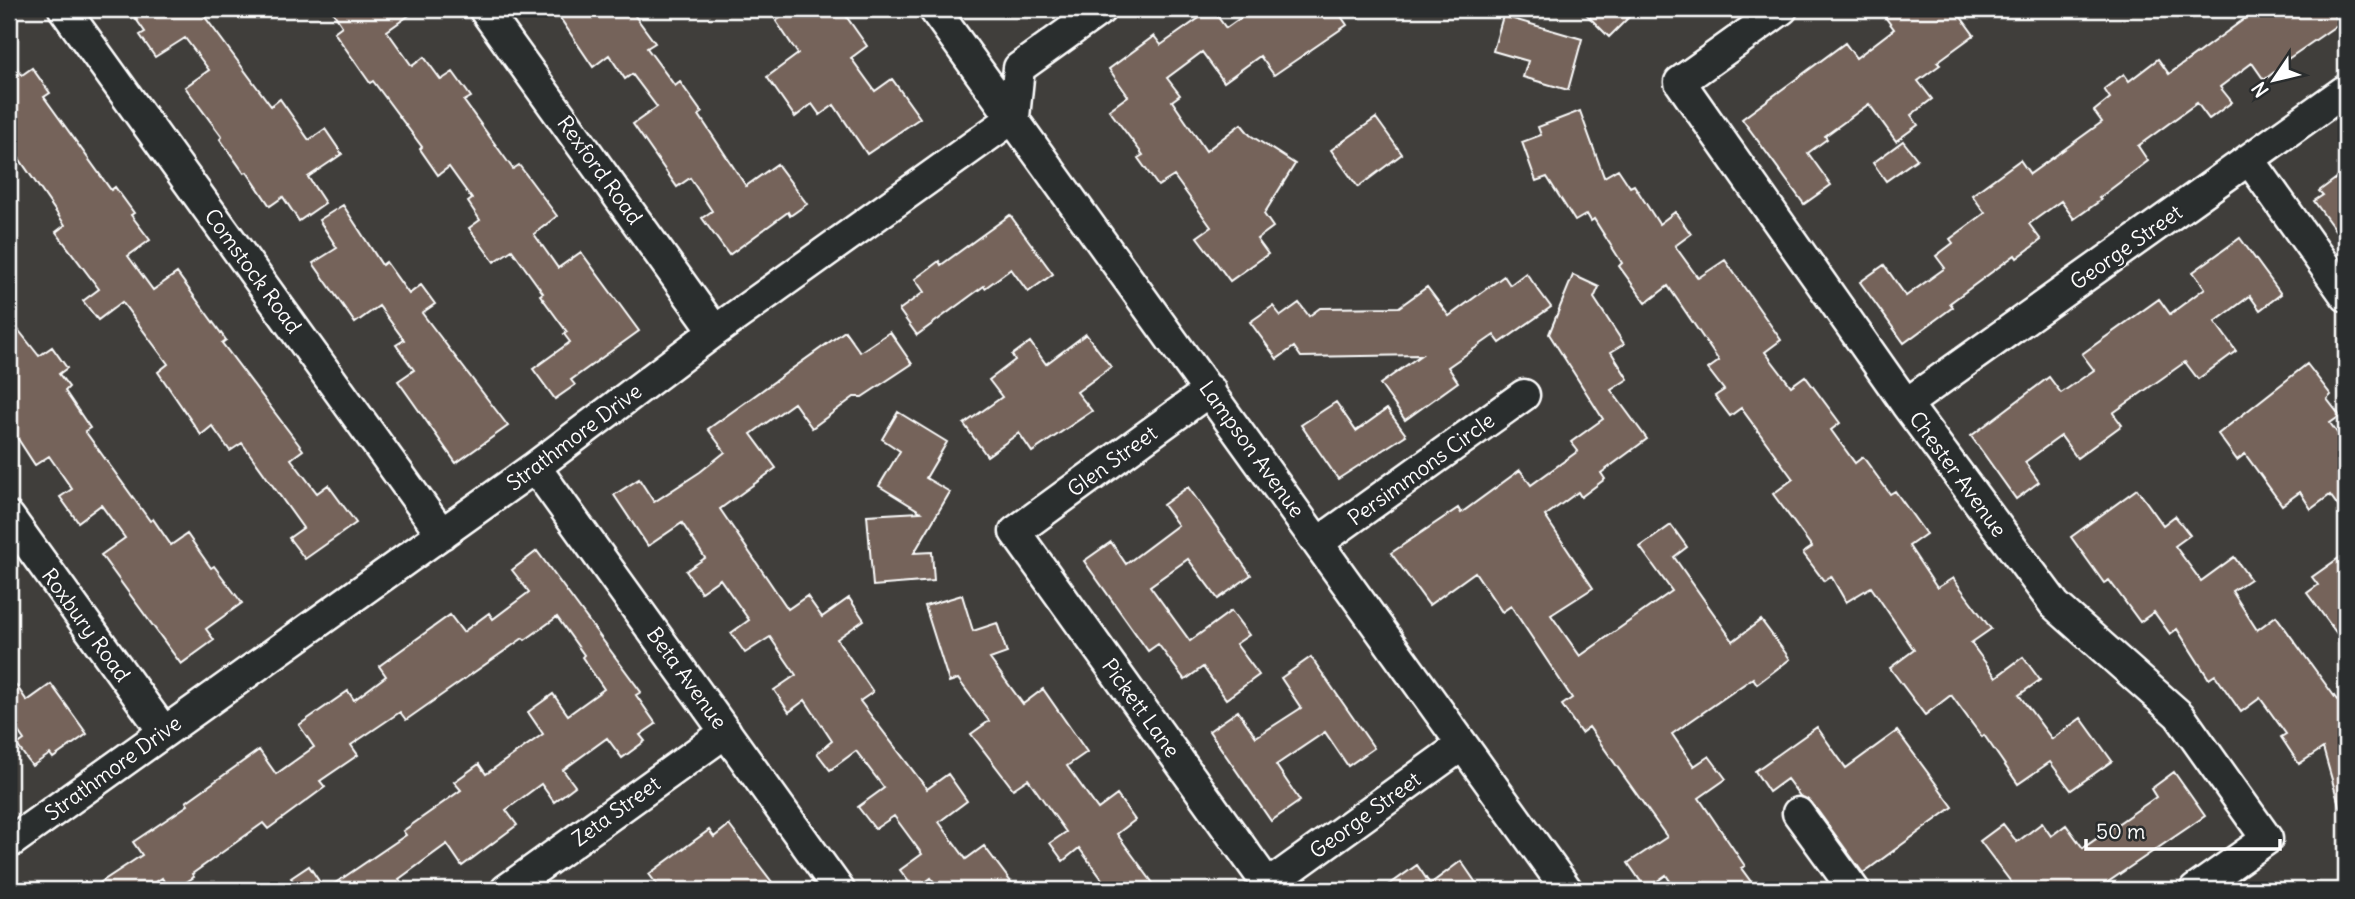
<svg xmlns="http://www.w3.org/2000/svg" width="2355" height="899" viewBox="0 0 2355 899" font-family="Delius,sans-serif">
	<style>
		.building { fill: #74645a; stroke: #fff; stroke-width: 2 }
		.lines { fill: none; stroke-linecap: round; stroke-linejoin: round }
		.minor-casing { stroke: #fff; stroke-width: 35 }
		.minor { stroke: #2a2d2e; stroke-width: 30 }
		.labels { text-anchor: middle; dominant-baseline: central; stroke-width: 5; stroke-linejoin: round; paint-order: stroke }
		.street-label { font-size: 21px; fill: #fff; stroke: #2a2d2e }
	</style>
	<rect width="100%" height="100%" fill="#403e3b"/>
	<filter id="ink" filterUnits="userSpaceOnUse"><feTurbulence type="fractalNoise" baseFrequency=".0143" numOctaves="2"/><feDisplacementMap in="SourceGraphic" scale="14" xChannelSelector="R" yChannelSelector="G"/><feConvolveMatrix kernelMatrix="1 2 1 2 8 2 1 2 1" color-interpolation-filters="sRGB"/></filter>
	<g filter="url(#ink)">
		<!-- building -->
		<path class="building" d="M129,9H199L271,106L280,99L309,140L325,129L342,154L308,177L325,203L299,221L283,197L270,206L247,172L244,173L220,139L222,137L185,87L209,70L185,38L155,57L140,35L145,32Z
			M331,9H418L387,31L412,66L424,57L441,80L453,72L471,97L464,101L513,169L519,165L557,216L534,234L558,268L581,252L639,331L571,380L575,385L555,399L533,369L570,342L564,334L567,332L540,295L543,293L512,250L494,262L469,228L480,220L468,202L472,199L449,167L438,175L420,149L422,147L373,81L370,83L334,32L342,26Z
			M554,9H630L655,43L647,48L675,86L680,82L702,113L699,115L746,186L777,164L807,204L790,216L788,212L729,255L702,218L712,211L690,178L677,187L633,124L657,107L632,74L625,79L609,55L593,67Z
			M793,9H841L867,46L851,58L875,91L892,79L920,118L867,154L834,105L820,115L812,104L795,117L767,77L798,54L776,21Z
			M1212,9L1226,28L1253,9H1336L1347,25L1274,75L1260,56L1224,82L1202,52L1167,78L1180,95L1172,101L1206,151L1241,124L1250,135L1295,164L1264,214L1273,227L1257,239L1268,254L1230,281L1197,237L1211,227L1174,176L1158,186L1138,158L1143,155L1109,110L1128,96L1109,69L1154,36L1161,45Z
			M1581,9H1637L1609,37Z
			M1879,9H1955L1974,35L1937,62L1940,65L1918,81L1932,99L1911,115L1918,125L1896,141L1869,104L1825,136L1827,139L1808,153L1831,185L1804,204L1742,119L1845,43L1856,58L1894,29Z
			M2258,9H2329L2340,23L2285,61L2286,63L2264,80L2252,63L2220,87L2232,102L2209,119L2197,103L2138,146L2148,161L2099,198L2101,200L2074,219L2061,201L2029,224L2041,240L2017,258L2015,255L1950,303L1953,307L1904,343L1860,282L1884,265L1906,296L1945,268L1936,256L1953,243L1950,239L1985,213L1972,195L2020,160L2030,174L2102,122L2094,111L2110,98L2104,89L2124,74L2129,81L2158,59L2169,74Z
			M1503,16L1582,39L1568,90L1523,77L1528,61L1493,51Z
			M9,58L22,75L32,68L50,93L44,97L111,190L115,187L134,213L131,215L150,240L128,256L153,290L177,273L226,340L222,343L303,450L291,459L317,493L328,485L356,523L305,559L289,538L303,528L242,443L230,451L212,426L201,435L158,372L168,364L122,302L98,320L83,301L99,289L56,232L65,225L18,157L9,163Z
			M1580,111L1604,177L1618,169L1630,187L1634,185L1659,224L1675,212L1691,234L1675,246L1698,278L1725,260L1781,340L1765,352L1791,386L1805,376L1840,423L1831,430L1855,463L1863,457L1890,494L1895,491L1926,534L1909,546L1937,588L1953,578L1991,629L1971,643L1996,677L2023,657L2040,680L2019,695L2052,739L2081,718L2112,761L2071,790L2050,762L2018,784L1984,735L1982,737L1951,695L1925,715L1890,668L1914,650L1871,587L1846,602L1831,576L1824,581L1803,553L1812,547L1773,494L1793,479L1741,408L1730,416L1715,396L1724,390L1708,369L1719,361L1668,286L1646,303L1619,266L1622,263L1594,219L1591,221L1587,214L1575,221L1547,177L1536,181L1522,142L1541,135L1538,127Z
			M1376,118L1402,154L1358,187L1331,150Z
			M1903,141L1917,159L1886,181L1873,163Z
			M2346,171V245L2314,201L2323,195L2319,191Z
			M343,205L382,265L386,262L409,294L421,285L435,304L422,313L508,426L456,463L398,381L414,370L396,345L404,340L379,306L355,323L313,263L337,248L319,220Z
			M1010,215L1053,274L1028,292L1011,269L985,288L984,286L917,335L899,310L924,292L915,279L939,261L941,265Z
			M2240,238L2281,294L2260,310L2250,296L2215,322L2236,351L2198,379L2185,362L2113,413L2122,425L2077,458L2061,436L2025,462L2039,482L2016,499L1971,436L2049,377L2061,393L2094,370L2082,354L2159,299L2170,314L2205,288L2193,272Z
			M1526,273L1551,307L1500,343L1494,335L1448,367L1458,382L1405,420L1380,384L1421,355L1301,357L1294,347L1277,359L1250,322L1273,306L1281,316L1299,303L1309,316L1320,308L1399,307L1427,287L1449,316L1504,276L1510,285Z
			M1573,275L1599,287L1594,298L1624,344L1611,352L1628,379L1611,390L1647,439L1601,473L1605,479L1581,497L1578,492L1545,516L1593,588L1551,615L1580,656L1672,591L1640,547L1671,525L1687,547L1674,557L1733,641L1761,620L1790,659L1757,684L1753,678L1672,734L1694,766L1709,756L1726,779L1699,798L1745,866L1741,868L1757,890H1676L1666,875L1646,889L1628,863L1667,837L1589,727L1581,733L1562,705L1572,698L1511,606L1502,612L1475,572L1429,605L1391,553L1458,508L1461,513L1520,470L1531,485L1578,451L1571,442L1603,419L1549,334Z
			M9,318L39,356L52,347L67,368L59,374L69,387L65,391L90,428L85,431L150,521L153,519L171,545L187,534L211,568L214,566L242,603L206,629L214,640L181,664L101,555L125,538L101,505L78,522L60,497L72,489L49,456L35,465L9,425Z
			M845,331L860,352L890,332L912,364L862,397H854L812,428L794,403L751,434L776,468L720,509L788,609L807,596L822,617L849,598L864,620L837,639L873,692L860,701L927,789L948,774L967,801L939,822L966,859L984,846L1017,890H940L931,878L915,890L900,870L922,854L894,816L875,829L858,807L884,788L856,751L830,770L817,753L832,741L805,700L789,712L774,690L796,675L770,637L745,653L731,633L749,620L720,579L701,592L686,571L705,558L682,523L648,546L614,495L639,479L654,502L700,472L725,452L708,429Z
			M1086,334L1111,367L1077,392L1092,411L1032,452L1019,433L987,456L964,424L1002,397L989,380L1015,360L1012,355L1030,342L1046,364Z
			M2307,364L2331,395L2327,399L2340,416L2330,423L2346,445V517L2330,495L2311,509L2300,492L2282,505L2245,454L2237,460L2218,434Z
			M1336,402L1356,431L1387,409L1406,435L1338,479L1301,425Z
			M898,412L947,442L926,478L950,492L914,553L932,552L934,581L873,586L867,515L921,512L879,486L900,451L882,439Z
			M1188,487L1251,575L1218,599L1188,559L1150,586L1190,641L1231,611L1249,635L1236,644L1259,675L1226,699L1203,667L1185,680L1158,644L1148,651L1084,561L1111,542L1126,564L1178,525L1163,505Z
			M2137,489L2163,525L2175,516L2190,535L2175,546L2201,581L2234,557L2250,579L2232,591L2257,630L2276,616L2337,700L2346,694V807L2340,808L2323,748L2299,764L2281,737L2286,734L2260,698L2241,712L2215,675L2209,679L2177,629L2170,634L2154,612L2140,622L2109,580L2104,583L2071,537Z
			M537,551L641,692L636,695L656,724L640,735L645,741L622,758L607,738L563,770L575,786L554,802L541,784L506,810L517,825L462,866L447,844L399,879L406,890H300L291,878L309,866L325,890L406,835L403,831L461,790L454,782L479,764L486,774L543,734L528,712L553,694L568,715L604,689L582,657L584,655L557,617L525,640L523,638L406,720L400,712L351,745L358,755L320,781L325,787L268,829L263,823L192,874L194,877L174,890H169L162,878L144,890H89L142,855L133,842L188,805L186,802L259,750L276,774L314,747L299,725L348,691L354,700L386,676L379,666L450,615L463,632L489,613L493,619L529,592L512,570Z
			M2346,553V646L2307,593L2318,585L2312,577Z
			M962,595L973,631L997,623L1007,653L990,659L1023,704L1043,689L1087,752L1067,766L1098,809L1117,795L1135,820L1117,834L1158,890H1110L1079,848L1063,861L1050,843L1066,832L1028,779L1013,789L971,734L989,721L958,679L949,682L925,606Z
			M1311,657L1374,748L1348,766L1325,732L1276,765L1300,801L1271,821L1209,731L1238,711L1256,737L1301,708L1281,678Z
			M9,675L27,701L51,684L87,734L53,758L50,754L32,766L17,745L24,740L9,718Z
			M1817,727L1846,768L1897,731L1953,807L1863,873L1812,803L1800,796L1787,779L1769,792L1755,771Z
			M2174,772L2205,816L2108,882L2114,890H2017L1980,841L2003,824L2017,842L2042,823L2051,836L2066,825L2083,848L2156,797L2151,789Z
			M729,825L778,890H661L649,874L709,830L714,837Z
			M1461,861L1481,890H1382L1417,865L1430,884Z"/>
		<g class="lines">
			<!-- minor casing -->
			<g class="minor-casing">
				<path id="minor" d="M64,9L442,534
					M484,9L715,331
					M934,9L1567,890
					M1782,9L1680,82L1906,404L2055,605L2179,715L2267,839L2195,890
					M2249,159L2346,296
					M1210,390L1015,532L1268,885L1462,745
					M1906,404L2346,90
					M535,467L839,890
					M9,517L164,732
					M1319,542L1524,395
					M1798,813L1854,890
					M9,843L535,467L715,331L1014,117L1019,68L1101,9
					M506,890L726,732"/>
			</g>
			<!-- minor -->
			<use href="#minor" class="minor"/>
		</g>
	</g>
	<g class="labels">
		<!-- street labels -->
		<g class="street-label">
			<text transform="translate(600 170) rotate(54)">Rexford Road</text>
			<text transform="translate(2126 247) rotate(-35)">George Street</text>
			<text transform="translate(253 271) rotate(54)">Comstock Road</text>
			<text transform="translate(574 437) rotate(-37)">Strathmore Drive</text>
			<text transform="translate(1252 449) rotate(54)">Lampson Avenue</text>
			<text transform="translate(1112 461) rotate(-36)">Glen Street</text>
			<text transform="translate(1421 469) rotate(-36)">Persimmons Circle</text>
			<text transform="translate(1958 474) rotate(54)">Chester Avenue</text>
			<text transform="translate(86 625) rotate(54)">Roxbury Road</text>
			<text transform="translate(687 678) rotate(54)">Beta Avenue</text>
			<text transform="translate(1141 708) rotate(54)">Pickett Lane</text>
			<text transform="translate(113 768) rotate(-36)">Strathmore Drive</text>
			<text transform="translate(616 811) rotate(-36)">Zeta Street</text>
			<text transform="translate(1365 815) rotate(-36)">George Street</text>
		</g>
	</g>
	<!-- margin -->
	<rect width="2355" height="899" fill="none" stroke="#2a2d2e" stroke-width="35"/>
	<rect x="18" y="18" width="2320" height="864" fill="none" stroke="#fff" stroke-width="2.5" filter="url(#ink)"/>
	<!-- north arrow -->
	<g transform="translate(2274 80) rotate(235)" stroke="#2a2d2e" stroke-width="5" paint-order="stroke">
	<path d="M0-5L12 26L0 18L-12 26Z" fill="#ffffff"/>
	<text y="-10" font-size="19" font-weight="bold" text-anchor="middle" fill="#ffffff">N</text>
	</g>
	<!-- scale -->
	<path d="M2086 839v10h194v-10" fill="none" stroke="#ffffff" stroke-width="3.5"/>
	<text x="2096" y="839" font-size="21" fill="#ffffff" stroke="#2a2d2e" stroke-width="5" paint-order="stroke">50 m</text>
</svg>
